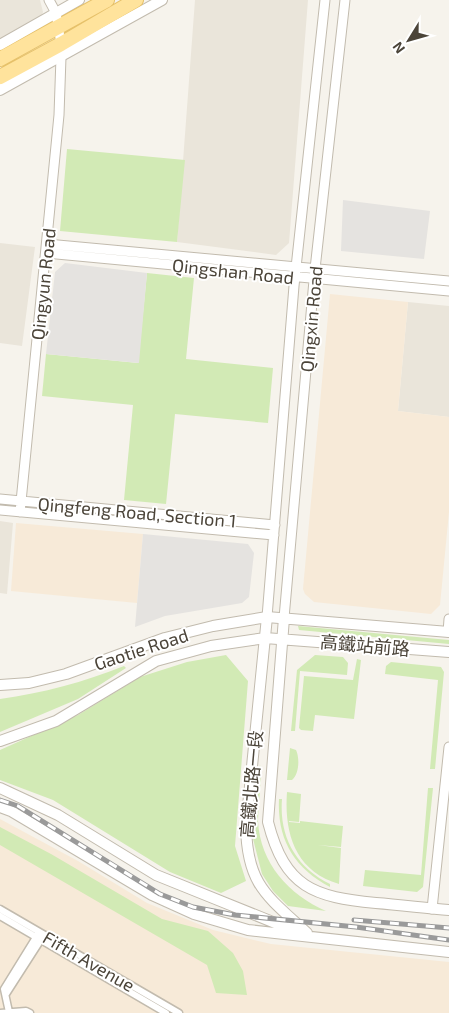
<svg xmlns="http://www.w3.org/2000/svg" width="449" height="1013" viewBox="0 0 449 1013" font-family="'Exo 2','Noto Sans TC',sans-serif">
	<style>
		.residential { fill: #eae5da }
		.commercial { fill: #f7ead8 }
		.green { fill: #d2eab5 }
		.parking { fill: #e5e3e0 }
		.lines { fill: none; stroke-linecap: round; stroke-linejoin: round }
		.pedestrian-casing { stroke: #c2bbae; stroke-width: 9 }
		.minor-casing { stroke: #c2bbae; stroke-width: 11 }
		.tertiary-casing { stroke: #c2bbae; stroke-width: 12 }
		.primary-casing { stroke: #e6c16a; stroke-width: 16 }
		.pedestrian { stroke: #fff; stroke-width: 6 }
		.minor { stroke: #fff; stroke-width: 9 }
		.tertiary { stroke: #fff; stroke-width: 10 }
		.primary { stroke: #ffe39c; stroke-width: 14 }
		.rail-casing { stroke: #9a9a9a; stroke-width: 5 }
		.rail { stroke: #fff; stroke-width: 3; stroke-dasharray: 9; stroke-linecap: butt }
		.labels { text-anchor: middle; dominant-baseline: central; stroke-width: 4; stroke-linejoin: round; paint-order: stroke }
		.street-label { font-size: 18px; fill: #4b4439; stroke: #fff }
	</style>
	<rect width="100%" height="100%" fill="#f6f3ec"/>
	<!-- residential -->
	<path class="residential" d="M0,0H40L43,12L40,21L0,44Z
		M195,0H308L289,243L276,255L177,242Z
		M0,243L35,247L22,346L0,343Z
		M408,302L449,306V417L398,411Z
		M0,521L13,523L7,594L0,593Z"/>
	<!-- commercial -->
	<path class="commercial" d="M330,294L408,302L398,411L449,417V512L440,605L431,614L314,602L305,594L303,589Z
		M16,523L143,534L137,603L11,591Z
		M0,819L78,861L147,903L213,930L271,944L449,962V1013H0Z"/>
	<!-- green -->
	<path class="green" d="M67,149L185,160L177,242L60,231Z
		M147,273L194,278L186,359L273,368L268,423L175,414L166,504L124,500L133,405L42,396L46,354L138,363Z
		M298,626L449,640V644L299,630Z
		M226,655L248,681L235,846L246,881L221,893L170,872L53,800L0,780V750L78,715L140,677L187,662Z
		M315,655L343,657L348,663L347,675L300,671L295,731H291L297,670Z
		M357,659L361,660L354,719L315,715L313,731L301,730L299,728L304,676L353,680Z
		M391,662L441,667L444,672L435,769H430L438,680L385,674L386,666Z
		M124,666L126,668L78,699L0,732V699C43,693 84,682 124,666Z
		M290,748L296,750C300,758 299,775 292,780H287Z
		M260,764C262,784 258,802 258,821C260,863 289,895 326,911L288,906L273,891L262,874L252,835Z
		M428,788H433L423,887L417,892L363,886L365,870L421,875Z
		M287,792L301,794L299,822L289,821V822L300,823V821L343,826L341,847L318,845L341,848L339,884C295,871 284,833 287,792Z
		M279,799H282C279,837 296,867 330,884V887C294,868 277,839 279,799Z
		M0,827L51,854L162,919L208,931L233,953L243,971L247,995L216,993L207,965L0,845Z"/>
	<!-- parking -->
	<path class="parking" d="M343,200L430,211L424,259L341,251Z
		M65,263L147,273L139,363L46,354L55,272Z
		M143,534L248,544L254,553L249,597L242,603L165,616L135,627Z"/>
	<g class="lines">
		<!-- pedestrian casing -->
		<g class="pedestrian-casing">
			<path id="pedestrian" d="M0,909L179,1013
				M0,916L166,1013
				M6,994L42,938
				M9,1012L4,989L38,934
				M0,1013L26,1011L30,1013"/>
		</g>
		<!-- minor casing -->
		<g class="minor-casing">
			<path id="minor" d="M49,0L56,13L61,44
				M47,244L449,281
				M46,253L449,291
				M0,499L275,525
				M0,510L274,535
				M20,512L59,115L61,57
				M267,617L294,286L325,0
				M284,618L315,269L345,0
				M448,632L449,619
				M432,909L449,747"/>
		</g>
		<!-- tertiary casing -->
		<g class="tertiary-casing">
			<path id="tertiary" d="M0,45L79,0
				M0,90L162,0
				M267,617L246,826C247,885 267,896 307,933
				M284,618L268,822C285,888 314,897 376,903C401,905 425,908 449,910
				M0,685L29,683L66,674L165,638L213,626L267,617L449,632
				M0,741L56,721L156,661L211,646L265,638L449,652
				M0,788L58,815L156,875L300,933
				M0,807L11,811L152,895L194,914L248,930L449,952"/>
		</g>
		<!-- primary casing -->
		<g class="primary-casing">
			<path id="primary" d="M0,59L107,0
				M0,77L61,44L136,0"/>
		</g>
		<!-- pedestrian -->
		<use href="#pedestrian" class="pedestrian"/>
		<!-- minor -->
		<use href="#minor" class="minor"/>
		<!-- tertiary -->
		<use href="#tertiary" class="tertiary"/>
		<!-- primary -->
		<use href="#primary" class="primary"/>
		<!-- rail casing -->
		<g class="rail-casing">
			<path id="rail" d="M0,800L18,806L160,894L193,907L235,915L356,927L449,940
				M354,920L449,928"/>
		</g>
		<!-- rail -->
		<use href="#rail" class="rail"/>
	</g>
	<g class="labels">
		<!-- street labels -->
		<g class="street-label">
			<text transform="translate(233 271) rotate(6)">Qingshan Road</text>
			<text transform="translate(43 284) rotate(-84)">Qingyun Road</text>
			<text transform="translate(311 319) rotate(-85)">Qingxin Road</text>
			<text transform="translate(137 512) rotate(5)">Qingfeng Road, Section 1</text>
			<text transform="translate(365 645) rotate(5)">高鐵站前路</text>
			<text transform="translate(141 649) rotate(-18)">Gaotie Road</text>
			<text transform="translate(251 784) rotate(-85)">高鐵北路一段</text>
			<text transform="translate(89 961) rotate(30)">Fifth Avenue</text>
		</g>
	</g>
	<!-- north arrow -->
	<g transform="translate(409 40) rotate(233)" stroke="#ffffff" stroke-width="4" paint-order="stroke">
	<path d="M0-4L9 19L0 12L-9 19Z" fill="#4b4439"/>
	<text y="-8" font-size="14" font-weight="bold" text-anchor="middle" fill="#4b4439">N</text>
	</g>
</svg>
